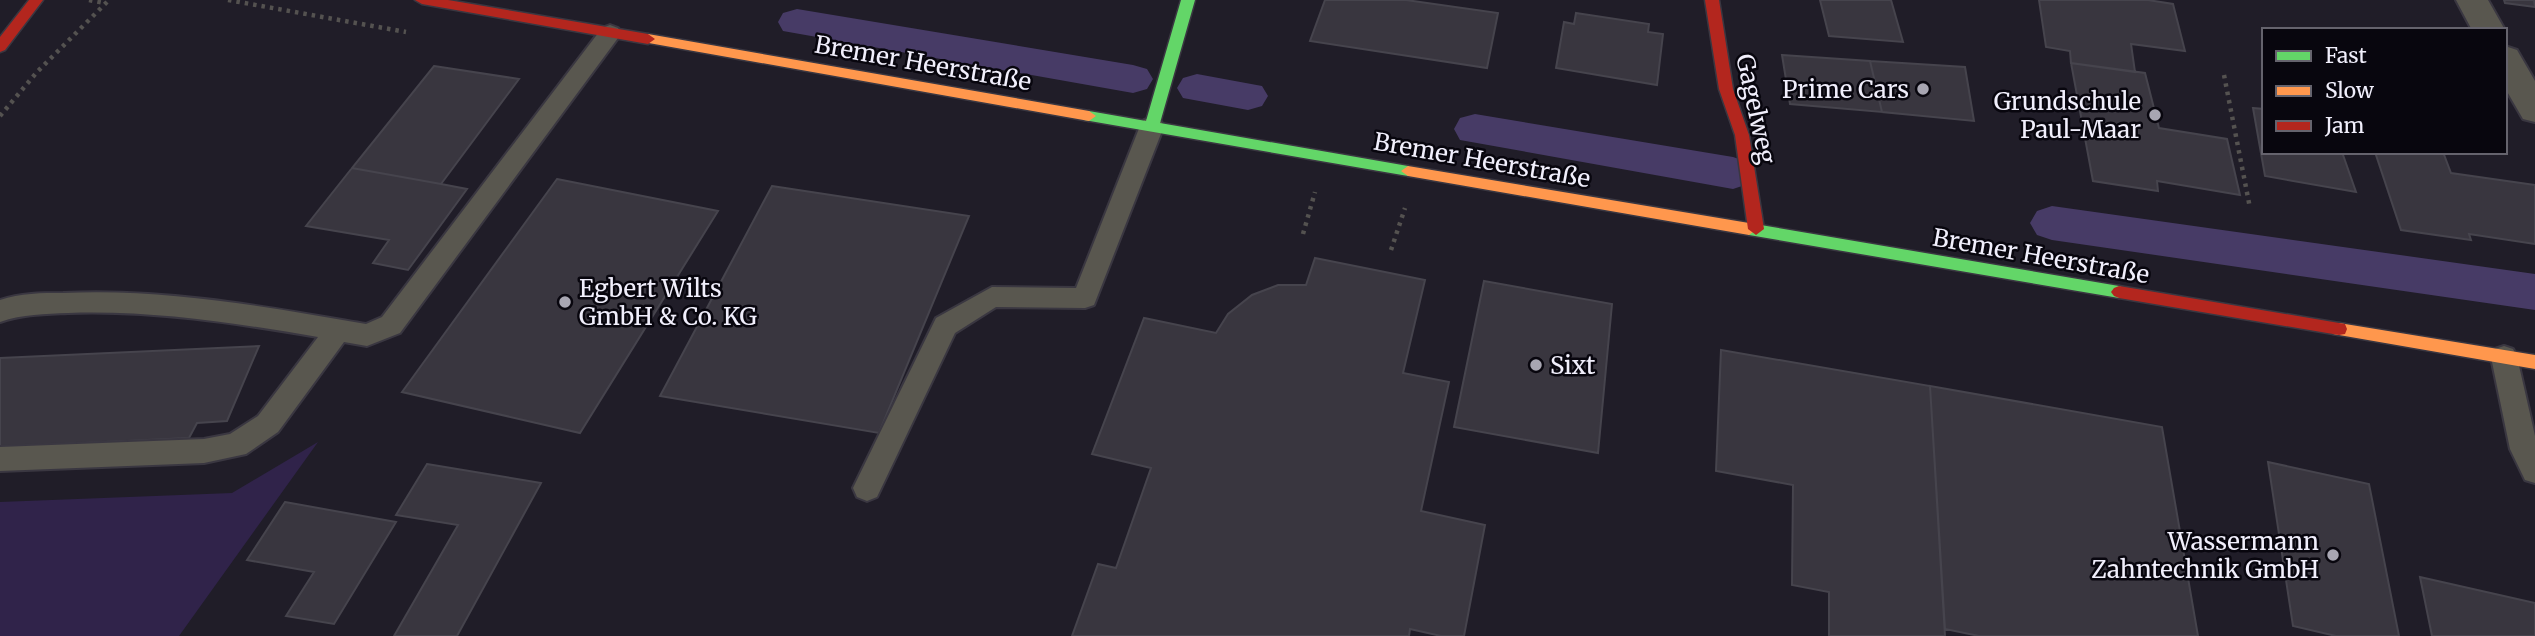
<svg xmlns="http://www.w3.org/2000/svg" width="2535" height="636" viewBox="0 0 2535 636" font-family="Merriweather,serif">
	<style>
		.green { fill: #30234a }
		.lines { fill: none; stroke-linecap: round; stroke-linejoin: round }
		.canal { fill: #473b66; fill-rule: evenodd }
		.building { fill: #39363f; stroke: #46444d; stroke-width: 2 }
		.lane-casing { stroke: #3a3741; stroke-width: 4 }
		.street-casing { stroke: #3a3741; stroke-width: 4 }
		.fast-casing { stroke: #3a3741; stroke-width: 3 }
		.slow-casing { stroke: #3a3741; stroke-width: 3 }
		.jam-casing { stroke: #3a3741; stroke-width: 3 }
		.path { stroke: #545250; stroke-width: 4.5; stroke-dasharray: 3.5 5; stroke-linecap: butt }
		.lane { fill: #59574f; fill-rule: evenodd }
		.street { fill: #59574f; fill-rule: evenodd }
		.fast { fill: #63d668; fill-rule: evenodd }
		.slow { fill: #ff974d; fill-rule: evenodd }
		.jam { fill: #b3261e; fill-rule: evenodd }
		.poi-dot { fill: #a8a6b2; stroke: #08060e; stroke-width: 2.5 }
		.labels { text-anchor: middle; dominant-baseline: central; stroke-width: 5; stroke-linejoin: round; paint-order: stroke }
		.street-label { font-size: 24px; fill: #f1effc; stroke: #08060e }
		.poi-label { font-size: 24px; fill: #f1effc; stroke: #08060e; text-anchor: end }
	</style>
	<rect width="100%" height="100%" fill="#201d28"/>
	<!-- green -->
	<path class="green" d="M318,442L179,636H0V502L232,493Z"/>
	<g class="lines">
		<!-- canal -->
		<path class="canal" d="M797,9L1133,65L1147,69L1153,79L1147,89L1133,93L783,31L778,22L783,13Z
			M1197,74L1262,86L1268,96L1262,106L1248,110L1183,98L1177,88L1183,78Z
			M1475,114L1733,157L1748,162L1754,173L1748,184L1733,189L1460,140L1454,129L1460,118Z
			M2052,206L2535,274V310L2052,240L2037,235L2030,223L2037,211Z"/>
	</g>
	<!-- building -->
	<path class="building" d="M1325,0H1406L1498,13L1487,68L1310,41Z
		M1820,0H1891L1903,42L1829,36Z
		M2039,0H2148L2173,4L2185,51L2131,44L2135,72L2071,63L2070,51L2046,47Z
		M2504,0H2534L2535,7L2505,3Z
		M1576,13L1649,24L1648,32L1663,34L1657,85L1556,68L1564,22L1574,24Z
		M1782,55L1870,61L1882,112L1790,104Z
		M1870,61L1965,67L1974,121L1882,112Z
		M2071,63L2145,73L2159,128L2227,139L2240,195L2157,181L2158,191L2093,181Z
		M434,66L519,79L441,184L352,168Z
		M2253,108L2264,109V152H2342L2356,192L2265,176Z
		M2375,152H2443L2451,173L2535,185V244L2469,234L2471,240L2401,230Z
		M352,168L441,184L467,189L408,270L373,263L389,240L306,226Z
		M557,179L718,211L580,433L402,392Z
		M772,186L969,216L879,433L660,396Z
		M1315,258L1425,280L1403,373L1449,382L1421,511L1485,525L1464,636H1441L1410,629L1409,636H1072L1098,564L1116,568L1151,468L1092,454L1144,318L1216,333L1228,314L1252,295L1278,285H1306Z
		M1484,281L1612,304L1598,453L1454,427Z
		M259,346L227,421L197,423L189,438L0,447V358Z
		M1721,350L1930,386L1945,636H1829V592L1792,585L1793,485L1716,471Z
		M1930,386L2162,427L2198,636H1979L1945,629Z
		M2268,462L2369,484L2399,636H2336L2293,626Z
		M427,464L541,483L457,636H394L458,525L396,515Z
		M285,502L396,522L334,624L286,616L314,572L247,560Z
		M2420,577L2535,603V636H2432Z"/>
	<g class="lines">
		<!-- lane casing -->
		<g class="lane-casing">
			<path id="lane" d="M610,25L618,28L621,33L618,38L400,333L367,346L344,342L278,432L246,454L204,463L0,471V447L204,439L230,434L258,416L318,337C236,323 151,310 68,313C45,314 23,314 0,322V300C20,293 42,293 63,293C165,288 266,307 366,324L382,317L602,28Z
				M1152,117L1160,120L1164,126L1094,305L1085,308L996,307L955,333L877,497L867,501L857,497L853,488L936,318L992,287L1076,288L1140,126L1144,120Z
				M2504,346L2513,349L2517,357L2535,436V483L2525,480L2510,449L2491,357L2495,349Z"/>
		</g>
		<!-- street casing -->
		<g class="street-casing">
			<path id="street" d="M2456,0H2488L2505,30H2472Z
				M2505,46L2517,50L2535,81V122L2523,119L2505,88Z"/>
		</g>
		<!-- fast casing -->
		<g class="fast-casing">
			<path id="fast" d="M1181,0H1195L1160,123L1408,166L1415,171L1413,175L1408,176L1084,120L1082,116L1089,111L1146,121Z
				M1749,223L2119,286L2124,288L2127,292L2124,296L2119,298L1749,235L1741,229Z"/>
		</g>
		<!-- slow casing -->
		<g class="slow-casing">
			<path id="slow" d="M648,34L1089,111L1096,116L1089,121L643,42L641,39Z
				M1408,166L1749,223L1757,229L1749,235L1408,176L1401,171Z
				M2339,323L2535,355V369L2339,335L2333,334L2331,329L2333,324Z"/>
		</g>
		<!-- jam casing -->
		<g class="jam-casing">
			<path id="jam" d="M29,0H43L5,50L0,52V37Z
				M415,0H448L648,34L655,39L648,44L422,4Z
				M1705,0H1719L1733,89L1749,135L1764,229L1756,235L1748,229L1735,135L1719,89Z
				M2119,286L2339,323L2345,324L2347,329L2345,334L2339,335L2119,298L2114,296L2111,292L2114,288Z"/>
		</g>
		<!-- path -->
		<path class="path" d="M89,0L104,3
			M228,0L406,32
			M2224,75L2250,208
			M0,116L37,72L109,0
			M1303,234L1315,192
			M1391,250L1405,208"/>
		<!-- lane -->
		<use href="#lane" class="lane"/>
		<!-- street -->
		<use href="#street" class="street"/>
		<!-- fast -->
		<use href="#fast" class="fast"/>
		<!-- slow -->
		<use href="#slow" class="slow"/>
		<!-- jam -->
		<use href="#jam" class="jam"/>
	</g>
	<!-- markers -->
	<g class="poi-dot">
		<circle cx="1923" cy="89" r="7"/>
		<circle cx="2155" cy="115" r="7"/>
		<circle cx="565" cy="302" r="7"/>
		<circle cx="1536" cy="365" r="7"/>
		<circle cx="2333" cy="555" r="7"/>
	</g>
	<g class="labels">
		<!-- street labels -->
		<g class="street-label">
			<text transform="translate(923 63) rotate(10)">Bremer Heerstraße</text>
			<text transform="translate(1756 109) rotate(78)">Gagelweg</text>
			<text transform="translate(1482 160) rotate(10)">Bremer Heerstraße</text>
			<text transform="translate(2041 256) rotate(10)">Bremer Heerstraße</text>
		</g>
		<!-- poi labels -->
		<g class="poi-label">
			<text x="1909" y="89">Prime Cars</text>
			<text x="2141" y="101">Grundschule<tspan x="2141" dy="28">Paul-Maar</tspan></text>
			<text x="579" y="288" text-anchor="start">Egbert Wilts<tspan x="579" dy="28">GmbH &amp; Co. KG</tspan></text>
			<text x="1550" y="365" text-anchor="start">Sixt</text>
			<text x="2319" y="541">Wassermann<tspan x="2319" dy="28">Zahntechnik GmbH</tspan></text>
		</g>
	</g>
	<!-- legend -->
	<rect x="2262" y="28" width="245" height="126" fill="#08060e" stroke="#65636d" stroke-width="2"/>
	<rect x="2276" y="51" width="35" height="10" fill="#63d668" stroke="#65636d" stroke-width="2"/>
	<text x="2325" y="63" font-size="21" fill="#f1effc">Fast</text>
	<rect x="2276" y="86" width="35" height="10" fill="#ff974d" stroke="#65636d" stroke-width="2"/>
	<text x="2325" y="98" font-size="21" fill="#f1effc">Slow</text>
	<rect x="2276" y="121" width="35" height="10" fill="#b3261e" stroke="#65636d" stroke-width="2"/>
	<text x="2325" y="133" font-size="21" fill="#f1effc">Jam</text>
</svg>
